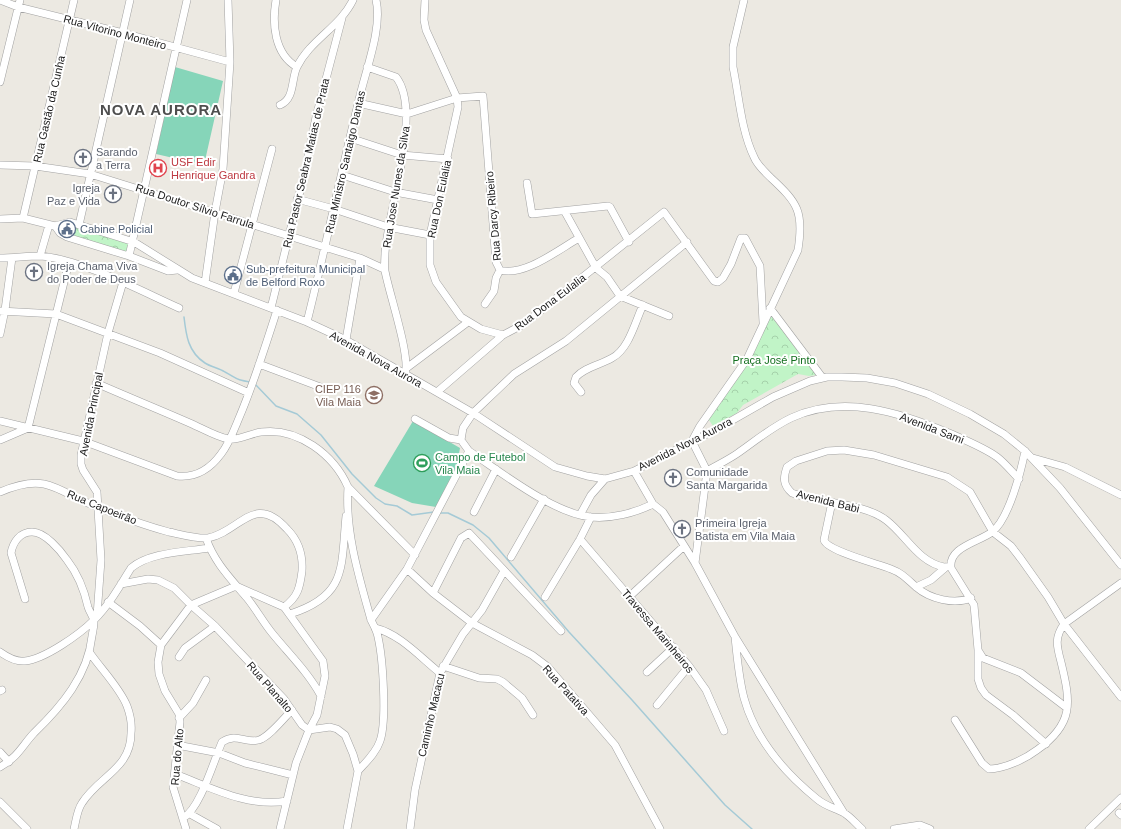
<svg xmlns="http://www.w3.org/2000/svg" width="1121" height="829" viewBox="0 0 1121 829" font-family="Arial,sans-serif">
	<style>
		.park { fill: url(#park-crowns) }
		.pitch { fill: #86d5b9 }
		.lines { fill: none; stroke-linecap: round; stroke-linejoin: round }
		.stream { stroke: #a5cad6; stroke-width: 1.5 }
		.minor-casing { stroke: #a2a2a2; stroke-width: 8 }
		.minor { stroke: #fff; stroke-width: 7 }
		.labels { text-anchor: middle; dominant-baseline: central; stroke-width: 4; stroke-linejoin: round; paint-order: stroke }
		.street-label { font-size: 11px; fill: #1b1b1b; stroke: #fff }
		.worship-label { font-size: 11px; fill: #5b616d; stroke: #fff; text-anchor: start }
		.health-label { font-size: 11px; fill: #be3a42; stroke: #fff; text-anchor: start }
		.service-label { font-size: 11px; fill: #4e5e75; stroke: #fff; text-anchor: start }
		.park-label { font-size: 11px; fill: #146f1f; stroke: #fff }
		.education-label { font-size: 11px; fill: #785e54; stroke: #fff; text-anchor: end }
		.leisure-label { font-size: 11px; fill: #27864d; stroke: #fff; text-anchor: start }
		.district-label { font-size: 15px; font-weight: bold; letter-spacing: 1px; fill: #4e4e4e; stroke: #fff }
	</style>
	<defs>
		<pattern id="park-crowns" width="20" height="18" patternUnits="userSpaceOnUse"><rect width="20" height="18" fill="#c1f4c7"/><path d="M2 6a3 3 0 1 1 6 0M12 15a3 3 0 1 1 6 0" fill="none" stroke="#a5d1aa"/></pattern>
	</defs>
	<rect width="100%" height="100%" fill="#ece9e2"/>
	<!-- park -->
	<path class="park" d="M65,222L134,242L129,256L72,239L55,226Z
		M770,314L816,375L809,376L798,374L743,405L737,413L713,426L709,420V415L743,368Z"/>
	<!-- pitch -->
	<path class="pitch" d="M175,67L223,81L204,165L156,154Z
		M413,421L460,448L456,470L436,507L412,503L374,486Z"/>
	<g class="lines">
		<!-- stream -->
		<path class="stream" d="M184,317C186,335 188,352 205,363C211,367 219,368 225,372C238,379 236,380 251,382
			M254,383L276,406L297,414L321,435L352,474L376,498L385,504L397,506L412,515L434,512
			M440,513H448L473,525L489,538L569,632L632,700L725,805L752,829"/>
		<!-- minor casing -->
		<g class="minor-casing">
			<path id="minor" d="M0,0L18,7L123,33L230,62
				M276,0C272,23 274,54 297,67
				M425,0L424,20L426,30L457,98L458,107L430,235V265L436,282L461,317L481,329L503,335
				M367,67L396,77C423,111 388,210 385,253C385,258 384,265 385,271C389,293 411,357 405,374
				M0,82L20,0
				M358,103L407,114L457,98L483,96L496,262L500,270C524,277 558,250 579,238
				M280,105C295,99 291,79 297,67C310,40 340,27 353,0
				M350,138L402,155L448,159
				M0,165L35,166L90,174L360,258L384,269
				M342,175L395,192L438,200
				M527,183L532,214L608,206L610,207L629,242
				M297,199L334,209L388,227L430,235
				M565,212L596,268L607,277L620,296L669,316
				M23,218L74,0
				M0,219L23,218L55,226L70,222L134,242L192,278L307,322L346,340L473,413L555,467L587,476L605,479L634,471L717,429L773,397L810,381L827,377H842L867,378L895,383L928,394L970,414L1004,434L1025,451L1060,488L1121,565
				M79,225L130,0
				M55,226L60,233L67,237L129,256L168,271L177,270
				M40,256L49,225
				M129,256L187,0
				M0,258C13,258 27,256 40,256C81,259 141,291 179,308
				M205,283L215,212L223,169L230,62L228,0
				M234,293L272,149
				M485,304L494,291L496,278L500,270
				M271,308L305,171L316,117L342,18
				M770,308L822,377
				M0,311L56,314L160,353L249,393
				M307,322C325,250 340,177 358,104C364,74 383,29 376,0
				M0,334L5,310L12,258
				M346,340L360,258
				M259,364L323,388
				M408,367L468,322
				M96,383C128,397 160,410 192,424C203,429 217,437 228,439C238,441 251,433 261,432C298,427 334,455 348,487L415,555
				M437,392L503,335L524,324L664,212L714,281L718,282L723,278L731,264L741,238H745L760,266L763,322
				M581,392L574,383L576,377C585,367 600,365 612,358C629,349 635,322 643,305
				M415,419L449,438L461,440L469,451C501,472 554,514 591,517C611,519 635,513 653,504
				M0,421L83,441L177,476C195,478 210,469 221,454C229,444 234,430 239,418C254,383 265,347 277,310
				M28,428L69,262
				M0,440L28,428
				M461,440L463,428L473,413L514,374L566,341L687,242
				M1025,451C1021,471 1009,519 992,532C979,542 948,547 951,568L974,605L978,650L983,658L1021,673L1067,708
				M1033,458L1065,467L1121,495
				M634,471L653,504L663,512L695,563L734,635L844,813
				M707,471C717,465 728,460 738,453C755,441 772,427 791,418C843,394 899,412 949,433C965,440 983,447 997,457C1005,463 1012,472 1019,479
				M348,487C345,532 359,577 371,620C374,626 377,631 378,637C383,659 387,721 380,741C376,753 366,762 358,771
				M0,492C14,486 29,481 44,484C58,487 70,495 83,501C111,513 139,524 169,532C179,534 197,539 208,538C240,532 254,492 287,529C298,540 303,555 302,571C300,587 298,597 284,607
				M832,502L824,540C827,551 879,564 891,569C902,573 907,579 916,587C930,599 954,605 971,598
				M474,512L496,469
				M580,515L591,495L605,479
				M206,538C214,562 231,579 247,598C256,609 263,622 272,633C289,654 308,672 321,696
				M580,539L689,666L706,690L724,731
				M511,557L544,499
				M695,563L707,471L692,441L700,426L747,359L798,250C804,212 798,203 771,178C765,172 757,165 754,157C741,130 739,96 733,67V47L744,0
				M944,567C918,562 906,535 886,520C864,503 819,503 792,493C783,485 783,478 787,467L796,461L827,451L844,450L874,455L947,477L970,492L993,532L1011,546L1021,559L1048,597L1064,624L1121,697
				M407,569L433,593L472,623L532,655L548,667L615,745L660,829
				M121,584L148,579L158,580L174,588L191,605L215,626L284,699L302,725L309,730L330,727L337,729L345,735L353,754L358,771L347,829
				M916,587L931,580L946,567
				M433,593L461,538L469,533L561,631
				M630,596L684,546
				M545,597L580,539L591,517
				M108,602L140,626L161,645
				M290,614C347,596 341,568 346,516
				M97,616L101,560L97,492L83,470L81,464V455L108,333L123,282
				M371,620L407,569L469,451
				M375,628C400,634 420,657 440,673
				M735,637C737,657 739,679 744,698C755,738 785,773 817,799C825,806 835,808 844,813C851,817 856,824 862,829
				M978,650V679L981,688L986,695L1013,715L1046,744
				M0,652C7,657 16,662 25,661C45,659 80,634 94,620C109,605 120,586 131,568C150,552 185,552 209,548
				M179,657L185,648L215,626
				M443,666L479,678L497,679L503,682L522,698L533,715
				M647,672L674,647
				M0,691L2,690
				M657,705L689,666
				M179,718L193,703L206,680
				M955,720L982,763L989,769C1004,769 1025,759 1037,750C1074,724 1071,703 1061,662C1057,647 1054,638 1064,624L1121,583
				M177,745L219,753L245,763L293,775
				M0,752L9,762
				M0,767C19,756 21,747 34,733C62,706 88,675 92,636C93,631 94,625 94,621C93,616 89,611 88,607C84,589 78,574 67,560C60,550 45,532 32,532C20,532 13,542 11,553L25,599
				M175,774C210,787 248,808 287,801
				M0,802L27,829
				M1119,813L1121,815
				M190,814L217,829
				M183,818C200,809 214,760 222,742C237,732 245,744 259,740C269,737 284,718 292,710
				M74,829C76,821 77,810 82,803C99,776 131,769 131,733C132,724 130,714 127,706C120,688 101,669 90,653
				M186,829L173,787L180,722L179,714L165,691L159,674L158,662L161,645L191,605L236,586L284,607
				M280,829L296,763L309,730L317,715L325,676L323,661L284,607
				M410,829L415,790L440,673L463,634L482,610L504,571
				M894,829L920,825L930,829
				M1089,829L1121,798"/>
		</g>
		<!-- minor -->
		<use href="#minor" class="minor"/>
	</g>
	<!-- icons -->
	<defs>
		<g id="church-ring" transform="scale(0.9)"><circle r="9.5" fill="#fff" stroke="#6b7280" stroke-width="1.5"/><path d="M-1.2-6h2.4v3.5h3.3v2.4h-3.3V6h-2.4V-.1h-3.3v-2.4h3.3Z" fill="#6b7280"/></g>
		<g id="hospital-ring" transform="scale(0.9)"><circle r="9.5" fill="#fff" stroke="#e0444e" stroke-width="1.5"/><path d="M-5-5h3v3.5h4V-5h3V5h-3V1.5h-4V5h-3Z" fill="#e0444e"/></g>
		<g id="civic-ring" transform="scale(0.9)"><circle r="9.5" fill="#fff" stroke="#5c6f8a" stroke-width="1.5"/><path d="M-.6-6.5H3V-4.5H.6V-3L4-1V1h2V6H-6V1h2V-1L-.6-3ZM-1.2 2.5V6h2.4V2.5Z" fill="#5c6f8a"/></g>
		<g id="school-ring" transform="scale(0.9)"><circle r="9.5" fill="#fff" stroke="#8d6e63" stroke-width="1.5"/><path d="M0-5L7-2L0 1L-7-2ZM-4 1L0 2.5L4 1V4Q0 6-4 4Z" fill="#8d6e63"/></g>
		<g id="stadium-ring" transform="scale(0.9)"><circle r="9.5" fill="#fff" stroke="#2e9e5b" stroke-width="1.5"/><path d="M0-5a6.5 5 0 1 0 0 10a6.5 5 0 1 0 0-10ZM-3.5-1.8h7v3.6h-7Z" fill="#2e9e5b"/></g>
	</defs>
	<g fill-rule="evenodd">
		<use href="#church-ring" x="83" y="158"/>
		<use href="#hospital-ring" x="158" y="168"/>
		<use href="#church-ring" x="113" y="194"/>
		<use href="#civic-ring" x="67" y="229"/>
		<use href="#church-ring" x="34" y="272"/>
		<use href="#civic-ring" x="233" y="275"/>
		<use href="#school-ring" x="374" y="395"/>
		<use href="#stadium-ring" x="422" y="463"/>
		<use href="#church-ring" x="673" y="478"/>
		<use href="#church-ring" x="682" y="529"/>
	</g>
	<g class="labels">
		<!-- street labels -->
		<g class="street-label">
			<text transform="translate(115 32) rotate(15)">Rua Vitorino Monteiro</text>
			<text transform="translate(49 109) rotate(-77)">Rua Gastão da Cunha</text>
			<text transform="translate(345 162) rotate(-77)">Rua Ministro Santaigo Dantas</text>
			<text transform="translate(306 163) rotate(-77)">Rua Pastor Seabra Matias de Prata</text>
			<text transform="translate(396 187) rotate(-81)">Rua Jose Nunes da Silva</text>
			<text transform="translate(439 199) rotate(-78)">Rua Don Eulalia</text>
			<text transform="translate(195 206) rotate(18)">Rua Doutor Sílvio Farrula</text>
			<text transform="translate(493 216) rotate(-95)">Rua Darcy Ribeiro</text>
			<text transform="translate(550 302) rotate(-37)">Rua Dona Eulalia</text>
			<text transform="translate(376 359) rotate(29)">Avenida Nova Aurora</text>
			<text transform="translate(91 414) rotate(-79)">Avenida Principal</text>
			<text transform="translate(932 428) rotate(21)">Avenida Sami</text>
			<text transform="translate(685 444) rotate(-27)">Avenida Nova Aurora</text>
			<text transform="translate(828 501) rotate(14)">Avenida Babi</text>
			<text transform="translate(102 507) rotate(22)">Rua Capoeirão</text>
			<text transform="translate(658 631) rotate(50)">Travessa Marinheiros</text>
			<text transform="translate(270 687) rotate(49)">Rua Planalto</text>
			<text transform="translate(566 690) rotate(48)">Rua Patativa</text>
			<text transform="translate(431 715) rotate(-77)">Caminho Macacu</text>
			<text transform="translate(177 757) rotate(-85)">Rua do Alto</text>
		</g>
		<!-- worship labels -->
		<g class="worship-label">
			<text x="96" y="152">Sarando<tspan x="96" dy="13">a Terra</tspan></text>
			<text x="100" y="188" text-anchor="end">Igreja<tspan x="100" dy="13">Paz e Vida</tspan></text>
			<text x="47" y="266">Igreja Chama Viva<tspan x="47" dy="13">do Poder de Deus</tspan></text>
			<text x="686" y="472">Comunidade<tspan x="686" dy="13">Santa Margarida</tspan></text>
			<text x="695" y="523">Primeira Igreja<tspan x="695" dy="13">Batista em Vila Maia</tspan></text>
		</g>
		<!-- health labels -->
		<g class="health-label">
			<text x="171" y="162">USF Edir<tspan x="171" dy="13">Henrique Gandra</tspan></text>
		</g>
		<!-- service labels -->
		<g class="service-label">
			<text x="80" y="229">Cabine Policial</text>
			<text x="246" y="269">Sub-prefeitura Municipal<tspan x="246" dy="13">de Belford Roxo</tspan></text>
		</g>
		<!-- park labels -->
		<g class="park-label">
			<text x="774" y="360">Praça José Pinto</text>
		</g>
		<!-- education labels -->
		<g class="education-label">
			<text x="361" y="389">CIEP 116<tspan x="361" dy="13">Vila Maia</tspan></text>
		</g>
		<!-- leisure labels -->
		<g class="leisure-label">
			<text x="435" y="457">Campo de Futebol<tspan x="435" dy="13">Vila Maia</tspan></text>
		</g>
		<!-- district labels -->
		<g class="district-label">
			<text x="161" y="109">NOVA AURORA</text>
		</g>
	</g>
</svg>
